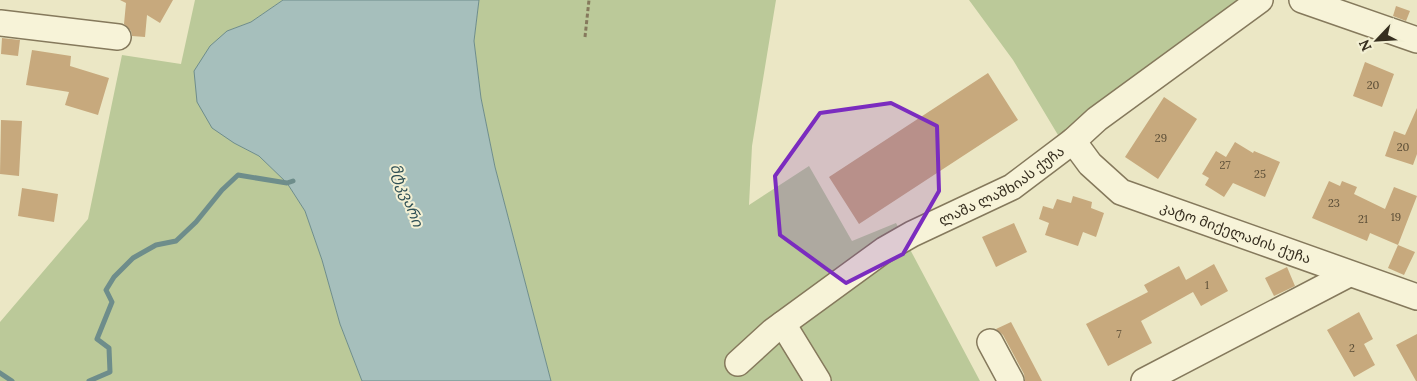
<svg xmlns="http://www.w3.org/2000/svg" width="1417" height="381" viewBox="0 0 1417 381" font-family="Lora,'Noto Sans Georgian',serif">
	<style>
		.green { fill: #bbc999 }
		.water { fill: #a6bfbc; stroke: #6e8d8b }
		.lines { fill: none; stroke-linecap: round; stroke-linejoin: round }
		.stream { stroke: #6e8d8b; stroke-width: 5 }
		.building { fill: #c7a97d }
		.minor-casing { stroke: #85795c; stroke-width: 28 }
		.path { stroke: #85795c; stroke-width: 3; stroke-dasharray: 4 2.5; stroke-linecap: butt }
		.minor { stroke: #f7f3d8; stroke-width: 25 }
		.marked { fill: #7b2cbf; fill-opacity: 0.2; stroke: #7b2cbf; stroke-width: 4; stroke-linejoin: round }
		.labels { text-anchor: middle; dominant-baseline: central; stroke-width: 4; stroke-linejoin: round; paint-order: stroke }
		.number-label { font-size: 11px; fill: #5a4d36 }
		.street-label { font-size: 14px; fill: #362e1f; stroke: #f3f0d4 }
		.water-label { font-size: 15px; font-style: italic; fill: #2f5055; stroke: #f3f0d4 }
	</style>
	<rect width="100%" height="100%" fill="#ebe7c5"/>
	<!-- green -->
	<path class="green" d="M195,0H283L251,22L227,31L234,143L259,156L287,183L305,211L322,260L340,324L362,381H0V322L88,219L122,55L181,64Z
		M479,0H776L752,146L749,205L809,166L852,241L896,223L980,381H551L495,167L481,98L474,41Z
		M969,0H1248L1209,25L1058,135L1013,60Z"/>
	<!-- water -->
	<path class="water" d="M283,0H479L474,41L481,98L495,167L551,381H362L340,324L322,260L305,211L287,183L259,156L234,143L212,128L197,102L194,71L210,46L227,31L251,22Z"/>
	<g class="lines">
		<!-- stream -->
		<path class="stream" d="M0,373L12,381
			M89,381L110,372L109,348L97,339L112,302L106,290L114,277L133,258L156,245L176,241L196,222L222,190L238,175L287,183L293,181"/>
	</g>
	<!-- building -->
	<path class="building" d="M120,0H173L160,23L147,15L145,37L132,36L131,31L124,24L126,3Z
		M1396,6L1410,11L1406,21L1393,16Z
		M2,38L20,40L18,56L1,54Z
		M32,50L71,56L70,66L109,78L98,115L65,105L69,92L26,85Z
		M1365,62L1394,74L1382,107L1353,96Z
		M988,73L1018,120L859,224L829,177Z
		M1164,97L1197,119L1158,179L1125,157Z
		M1417,108V154L1413,165L1385,156L1394,131L1405,135Z
		M1,120L22,121L19,176L0,174Z
		M1235,142L1253,153L1254,151L1280,162L1265,197L1233,183L1224,197L1205,185L1209,178L1202,174L1216,151L1226,157Z
		M1329,181L1340,186L1342,181L1357,187L1354,194L1385,209L1394,187L1417,196L1398,245L1370,233L1367,241L1312,218Z
		M22,188L58,194L54,222L18,216Z
		M1073,196L1092,202L1091,208L1104,213L1096,237L1083,232L1078,246L1045,235L1049,223L1039,219L1043,206L1053,209L1057,199L1071,203Z
		M1014,223L1027,252L996,267L982,237Z
		M1398,245L1415,252L1404,275L1388,268Z
		M1214,264L1228,291L1201,306L1193,292L1141,321L1152,343L1108,366L1086,324L1148,292L1144,285L1179,266L1186,280Z
		M1287,267L1295,286L1274,296L1265,278Z
		M1359,312L1373,339L1364,344L1375,365L1354,377L1327,330Z
		M1011,322L1042,381H1025L1024,374L1003,335L996,329Z
		M1417,334V381H1416L1396,345Z"/>
	<g class="lines">
		<!-- minor casing -->
		<g class="minor-casing">
			<g id="minor">
				<path d="M1302,0L1417,40"/>
				<path d="M0,23L118,37"/>
				<path id="s1" d="M1073,141L1090,164L1121,192L1417,297"/>
				<path d="M783,324L818,381"/>
				<path d="M990,342L1011,381"/>
				<path id="s2" d="M738,363L773,331L884,250L912,234L1012,187L1073,141L1097,119L1260,0"/>
				<path d="M1144,381L1349,274"/>
			</g>
		</g>
		<!-- path -->
		<path class="path" d="M585,37L589,0"/>
		<!-- minor -->
		<use href="#minor" class="minor"/>
	</g>
	<!-- marked area -->
	<path class="marked" d="M891,103L937,126L939,191L903,254L846,283L780,235L775,176L820,113Z"/>
	<g class="labels">
		<!-- number labels -->
		<g class="number-label">
			<text x="1373" y="85">20</text>
			<text x="1161" y="138">29</text>
			<text x="1403" y="147">20</text>
			<text x="1225" y="165">27</text>
			<text x="1260" y="174">25</text>
			<text x="1334" y="203">23</text>
			<text x="1396" y="217">19</text>
			<text x="1363" y="219">21</text>
			<text x="1207" y="285">1</text>
			<text x="1119" y="334">7</text>
			<text x="1352" y="348">2</text>
		</g>
		<!-- street labels -->
		<g class="street-label">
			<text stroke="none"><textPath href="#s2" startOffset="319">ლაშა ლაშხიას ქუჩა</textPath></text>
			<text stroke="none"><textPath href="#s1" startOffset="192">კატო მიქელაძის ქუჩა</textPath></text>
		</g>
		<!-- water labels -->
		<g class="water-label">
			<text transform="translate(407 195) rotate(69)">მტკვარი</text>
		</g>
	</g>
	<!-- north arrow -->
	<g transform="translate(1377 40) rotate(245)" stroke="#f3f0d4" stroke-width="4" paint-order="stroke">
	<path d="M0-4L9 19L0 12L-9 19Z" fill="#362e1f"/>
	<text y="-8" font-size="14" font-weight="bold" text-anchor="middle" fill="#362e1f">N</text>
	</g>
</svg>
